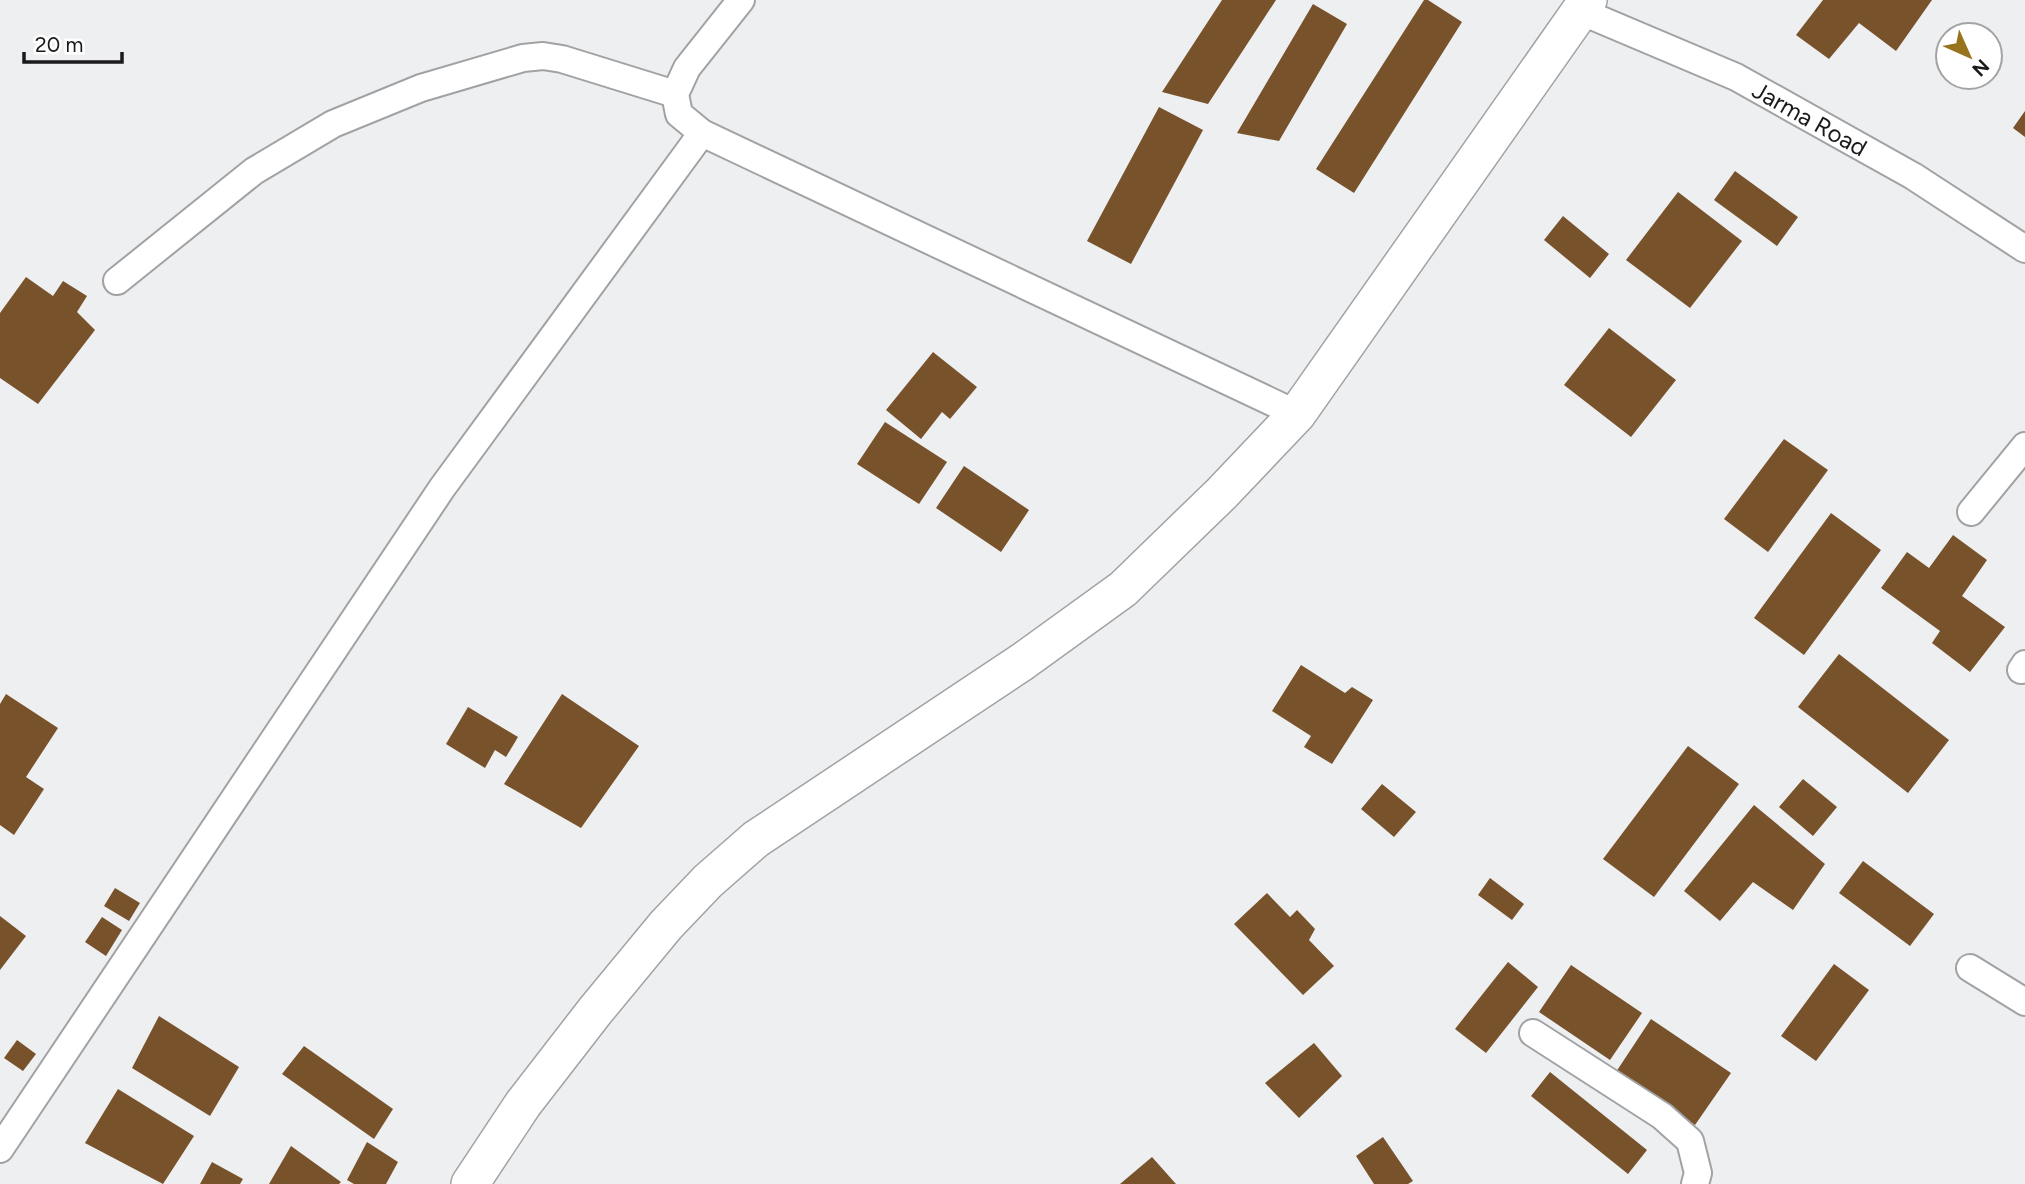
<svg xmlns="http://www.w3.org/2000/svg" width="2025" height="1184" viewBox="0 0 2025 1184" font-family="Figtree,sans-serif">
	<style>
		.building { fill: #78522b }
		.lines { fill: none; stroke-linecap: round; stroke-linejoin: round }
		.street-casing { stroke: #a1a2a4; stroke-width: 30 }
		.secondary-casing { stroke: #a1a2a4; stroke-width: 40 }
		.street { stroke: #fff; stroke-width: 26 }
		.secondary { stroke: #fff; stroke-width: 37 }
		.labels { text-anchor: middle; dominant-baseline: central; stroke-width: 7; stroke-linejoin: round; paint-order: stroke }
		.street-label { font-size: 24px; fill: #1a1a1b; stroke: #fff }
	</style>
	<rect width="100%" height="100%" fill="#eeeff1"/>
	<!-- building -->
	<path class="building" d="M1222,0H1276L1208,104L1162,92Z
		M1424,0H1428L1462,22L1354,193L1316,169Z
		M1823,0H1932L1896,51L1859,23L1829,59L1796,35Z
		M1313,4L1347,24L1279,141L1237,133Z
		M1159,107L1203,130L1131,264L1087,241Z
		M2025,111V137L2013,128Z
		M1735,171L1798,217L1777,246L1714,200Z
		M1678,192L1742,241L1690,308L1626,260Z
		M1563,216L1609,254L1590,278L1544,240Z
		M26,277L53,296L63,281L87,296L77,312L95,330L38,404L0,378V313Z
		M1609,328L1676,380L1631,437L1564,385Z
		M933,352L977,387L950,419L942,412L921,439L886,410Z
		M885,422L947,462L919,504L857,464Z
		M1784,439L1828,470L1768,552L1724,519Z
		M964,466L1029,510L1001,552L936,508Z
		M1831,513L1881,550L1804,655L1754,618Z
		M1953,535L1987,560L1962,596L2005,627L1970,672L1932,643L1940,631L1881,588L1907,552L1929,568Z
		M1839,654L1949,740L1908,793L1798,707Z
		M1301,665L1345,693L1352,687L1373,700L1332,764L1304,747L1311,736L1272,711Z
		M6,694L58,728L26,777L44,789L14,835L0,825V704Z
		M562,694L639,746L581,828L504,784Z
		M468,707L518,737L506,757L495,750L485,768L446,744Z
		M1688,746L1739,784L1654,897L1603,859Z
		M1803,779L1837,807L1813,836L1779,807Z
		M1382,784L1416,812L1394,837L1361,809Z
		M1754,805L1825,864L1793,910L1753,882L1720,921L1684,891Z
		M1863,861L1934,914L1910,946L1839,893Z
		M1490,878L1524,904L1512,920L1478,895Z
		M115,888L140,903L129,921L104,906Z
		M1267,893L1290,917L1297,910L1315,929L1309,940L1334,966L1303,995L1234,924Z
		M0,916L26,936L0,970Z
		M102,917L122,930L106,956L85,942Z
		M1508,962L1538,987L1486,1053L1455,1029Z
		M1834,964L1869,990L1816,1061L1781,1036Z
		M1571,965L1642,1013L1610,1060L1539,1012Z
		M159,1016L239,1067L210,1116L132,1068Z
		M1651,1019L1731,1073L1695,1125L1616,1072Z
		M17,1040L36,1054L23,1071L4,1058Z
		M1314,1043L1342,1076L1299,1118L1265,1083Z
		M304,1046L393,1109L374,1139L282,1074Z
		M1550,1072L1647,1150L1628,1174L1531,1096Z
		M118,1089L194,1136L163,1184L85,1143Z
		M1383,1137L1413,1181L1408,1184H1374L1356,1156Z
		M367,1142L398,1162L386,1184H354L347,1180Z
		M291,1146L341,1182L339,1184H269Z
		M1152,1157L1176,1184H1120Z
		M212,1162L243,1179L240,1184H200Z"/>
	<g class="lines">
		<!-- street casing -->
		<g class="street-casing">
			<g id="street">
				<path d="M741,0L687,68L675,94L679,114L702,133L1297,414"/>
				<path id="s1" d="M1580,11L1736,77L1913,176L2025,249"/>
				<path d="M117,281L254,171L333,124L421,88L523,58L543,56L562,59L675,94"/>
				<path d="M1971,512L2025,446"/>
				<path d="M2021,670L2025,664"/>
				<path d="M1970,968L2025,1002"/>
				<path d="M1533,1033L1662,1116L1690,1141L1698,1173L1695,1184"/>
				<path d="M0,1149L442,488L702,133"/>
			</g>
		</g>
		<!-- secondary casing -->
		<g class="secondary-casing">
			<path id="secondary" d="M470,1184L523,1104L595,1011L666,925L708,881L756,839L1022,662L1123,589L1222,493L1297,414L1588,0"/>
		</g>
		<!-- street -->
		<use href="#street" class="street"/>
		<!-- secondary -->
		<use href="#secondary" class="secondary"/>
	</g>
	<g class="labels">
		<!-- street labels -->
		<g class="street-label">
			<text stroke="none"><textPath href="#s1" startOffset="254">Jarma Road</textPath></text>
		</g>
	</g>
	<!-- north arrow -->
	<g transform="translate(1969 56) rotate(135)"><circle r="33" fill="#ffffff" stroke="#a3a3a4" stroke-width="2"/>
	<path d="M0-5L12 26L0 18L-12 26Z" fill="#97731d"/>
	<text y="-10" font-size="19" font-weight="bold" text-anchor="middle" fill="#1a1a1b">N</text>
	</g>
	<!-- scale -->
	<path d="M24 52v10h98v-10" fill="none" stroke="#1a1a1b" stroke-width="3.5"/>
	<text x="35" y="52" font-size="21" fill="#1a1a1b" stroke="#ffffff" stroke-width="5" paint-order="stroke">20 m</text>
</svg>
